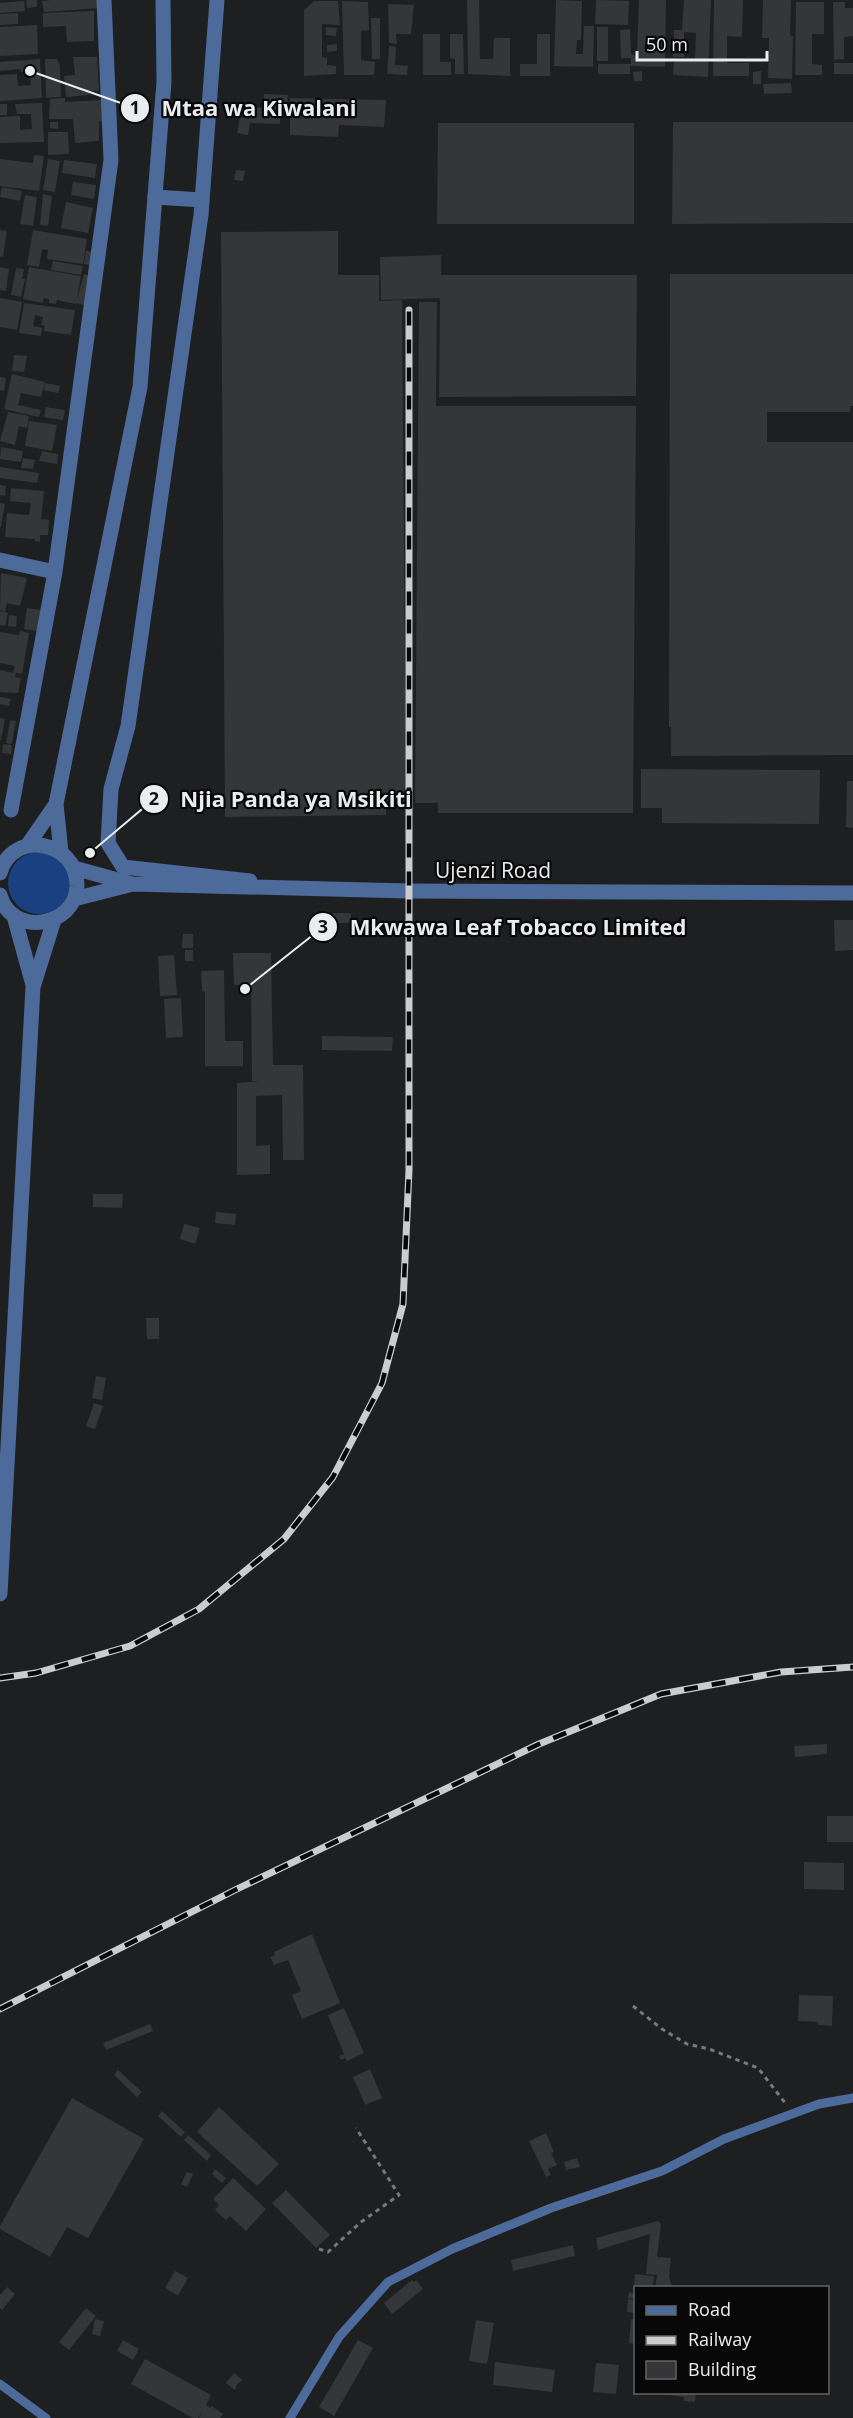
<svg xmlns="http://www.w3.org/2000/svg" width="853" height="2418" viewBox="0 0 853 2418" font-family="'Open Sans',sans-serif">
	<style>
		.green { fill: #194181 }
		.building { fill: #343638 }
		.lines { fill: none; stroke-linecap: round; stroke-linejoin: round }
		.path { stroke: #78797b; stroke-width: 3; stroke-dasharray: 4.5 4.5; stroke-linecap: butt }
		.service { stroke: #4d6b9a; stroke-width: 9 }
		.minor { stroke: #4d6b9a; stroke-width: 15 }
		.tertiary { stroke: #4d6b9a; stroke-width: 15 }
		.rail-casing { stroke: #cbccce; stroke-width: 7 }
		.rail { stroke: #080809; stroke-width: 4.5; stroke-dasharray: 14; stroke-linecap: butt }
		.labels { text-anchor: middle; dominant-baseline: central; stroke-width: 4.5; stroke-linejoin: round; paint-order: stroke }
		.street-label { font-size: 21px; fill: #ebecee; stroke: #080809 }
		.leader { fill: none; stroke: #ebecee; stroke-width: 2 }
		.callout-dot { fill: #ebecee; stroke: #080809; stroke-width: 2 }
		.mark-label { font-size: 18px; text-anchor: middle; font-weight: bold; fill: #111 }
		.callout-label { font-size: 22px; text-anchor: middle; font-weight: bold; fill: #ebecee; stroke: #080809; stroke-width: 4.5; stroke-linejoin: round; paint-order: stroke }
	</style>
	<rect width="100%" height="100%" fill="#1d1f21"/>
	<!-- green -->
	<path class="green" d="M8 883a31 31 0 1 1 62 0a31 31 0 1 1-62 0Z"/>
	<!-- building -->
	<path class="building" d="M26,0H37V7L27,8Z
		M51,0H100V8L44,12L42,1Z
		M467,0H479L480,59H493L494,38H510V76L468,74Z
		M556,0L582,1L581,40H577L576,54H583L584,26H594L593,67L554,66Z
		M596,0L629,1L628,25L595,24Z
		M639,0H666L665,67L630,66V74H598V64H631V58H621L620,30L630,29L631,55H637Z
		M684,0H711L708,77L673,75L674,59L695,60L696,33L684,32V57H673L674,30H682Z
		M714,0H743L742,37L727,36V63H749V76H713Z
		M763,0H791L790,36H793L792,79L768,78L769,38H762Z
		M24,1L25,11L0,13V3Z
		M314,1H338L340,25L322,24V57L327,58V65L336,66V74L304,76V10Z
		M342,1L368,2L369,30L361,31V60L375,62L374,75H344Z
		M796,2H824V34H812V64L822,65V75H795Z
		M833,2H845V8H853V36L844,37V59L834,60Z
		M388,4L414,5L411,34H396L397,44L389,43Z
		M94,11V41L67,42L66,26L43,27V13Z
		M18,13V24L0,25V14Z
		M371,18H380V59H372Z
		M37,25L38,54L0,56V27Z
		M326,27L337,28L336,36L326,35Z
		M597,27H608V61H597Z
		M423,34H440V62H451V75H423Z
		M450,34H463L464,74H455V59L450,58Z
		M537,34H550V76H520V64H537Z
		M337,44V51L327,52V45Z
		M389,46L396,47L395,65L408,66L407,75L387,74Z
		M73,57H97L99,91H89V95L66,97L64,76L75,75Z
		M40,59L42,98L0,101V75L17,74L18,86L31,85L30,71L21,72V69L0,71V62Z
		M45,59H57L60,66L61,97L46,98Z
		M834,63H853V74H834Z
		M642,71V81H634L633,72Z
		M761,71V84H753V72Z
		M791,83L792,93L764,94L763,84Z
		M264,94L288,95L287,109H281L280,124L250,123L248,135L237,133L240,117L249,118L250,107L264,108Z
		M65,98V102L101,100L102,121L99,122V141L75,143L73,119H49L50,99Z
		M290,98L386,100L384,127L339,125L338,137L290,135Z
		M42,103L44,142L0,143V117L20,116V130L32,129L31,114H17L15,104Z
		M0,104H7V115H0Z
		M50,122H58V129L50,128Z
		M673,122H853V223L672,224Z
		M438,123H634V224H437Z
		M48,132H68L69,154L48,155Z
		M34,155L44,156L39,191L0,186V159L33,163Z
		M48,159L60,161L55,192L43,190Z
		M64,160L97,164L95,178L62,173Z
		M236,170L245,171L243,181L234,180Z
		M73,182L96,185L94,199L71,195Z
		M2,187L22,191L20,201L0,197Z
		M43,194L52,196L48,226L40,225Z
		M25,195L37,197L33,226L20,224Z
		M66,202L93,208L88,233L61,228Z
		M0,230L7,231L3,257L0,256Z
		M33,230L87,239L83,264L47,259L48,250L42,249L39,267L27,265Z
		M338,231V275H379V301L402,300L406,804L386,805V815L225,817L221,232Z
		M86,251L92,252L90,265L84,264Z
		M441,255V275H637L636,396L439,397L440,298L381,300L380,257Z
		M53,261L83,266L81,275L51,270Z
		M0,267L9,269L6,291L0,290Z
		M29,267L81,276L76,304L57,300L56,304L49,303V299L44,298L43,303L23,299Z
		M16,268L24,269L22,279H25L21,297L11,295Z
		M84,274L92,276L84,305L76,303Z
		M670,274H853V406H851L850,412H767V442H853V755L671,756V727H669Z
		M0,298L22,302L17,330L0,327Z
		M419,302H437L436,406H636L633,813H438V803H415Z
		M24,303L75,310L71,335L44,331L45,326L41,325L43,317L35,315L33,326L42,328L41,336L19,333Z
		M14,355L27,356L24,372L12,371Z
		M12,374L45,382L41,397L21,393L18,405L41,410L39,417L4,409Z
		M0,377L6,378L4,391L0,390Z
		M45,383L60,386L58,393L44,390Z
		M46,407L65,410L63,420L44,417Z
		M8,412L29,416L27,428L19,426L15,445L0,441Z
		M29,421L57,425L52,451L25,446Z
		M1,447L23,451L21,462L0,459Z
		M42,451L58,454L57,464L39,461Z
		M23,458L35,460L33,469L21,468Z
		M0,467L39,473L37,483L0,478Z
		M0,485L6,486L5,496L0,495Z
		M11,488L44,491L41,519L49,520L48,535H40V542L35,541V539L5,537L7,513L29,515L31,503L10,501Z
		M0,503L5,504L1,527H0Z
		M1,573L27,578L20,606L7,603L5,612L0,610Z
		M27,608L41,610L38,631L24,629Z
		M0,611L8,613L5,626L0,625Z
		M9,615L17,616L16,627L8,626Z
		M20,631L29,633L22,674L16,673L15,677L21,678L18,693L0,692V670L13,673L15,666L0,663V632L19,635Z
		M0,697L11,699L9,706L0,704Z
		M0,718L5,719L1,740H0Z
		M10,720L16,721L12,744L6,743Z
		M3,744L12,745L11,754L2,753Z
		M641,769L820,770L819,824L662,823V808H641Z
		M847,781H853V828L846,827Z
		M333,913H351V923H333Z
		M834,920H853V950L835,951Z
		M183,934H193V948H182Z
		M185,950H193V961H185Z
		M233,953H271L273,1065H303L304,1160H283L282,1095L256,1096V1146L270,1145V1174L237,1175V1083L261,1081H252L251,985H234Z
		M174,955L177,995L160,996L158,956Z
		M224,970L225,1041H243V1066H205V992L202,991L201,971Z
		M181,998L183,1037L166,1038L164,999Z
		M322,1036L393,1037L392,1051L322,1050Z
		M93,1194H123L122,1208L93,1207Z
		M216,1212L236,1214L235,1225L215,1223Z
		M184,1224L200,1228L195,1244L180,1239Z
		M146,1318H159V1339H147Z
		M96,1376L106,1378L102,1400L92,1398Z
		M94,1403L103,1406L95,1429L86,1426Z
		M827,1744V1754L795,1757L794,1746Z
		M827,1816H853V1842H827Z
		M804,1862L844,1863V1890L804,1889Z
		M312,1934L340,2003L302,2019L292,1995L301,1991L288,1960L274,1965L270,1957L275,1955L274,1952Z
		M799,1995L833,1996L832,2026L818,2025V2022L798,2021Z
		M344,2008L364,2053L347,2061L345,2058L341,2060L339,2056L344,2054L328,2015Z
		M150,2024L153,2031L106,2050L103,2043Z
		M370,2069L382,2098L365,2105L353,2077Z
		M118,2070L142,2092L137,2097L114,2075Z
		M72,2098L144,2139L88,2238L67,2227L50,2257L0,2229V2226Z
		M219,2107L279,2164L257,2186L197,2132Z
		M162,2111L185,2132L181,2137L158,2116Z
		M546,2133L554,2152L551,2153L557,2165L548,2169L551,2175L546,2177L529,2141Z
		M188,2135L211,2155L207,2161L184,2140Z
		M577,2158L580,2167L566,2170L564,2162Z
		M215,2169L226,2178L222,2183L212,2174Z
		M187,2172L193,2174L187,2187L181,2184Z
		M233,2178L266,2209L246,2231L230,2216L226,2220L215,2210L219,2205L213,2199Z
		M286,2190L330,2235L316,2248L272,2203Z
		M658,2221L661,2224L657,2257L671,2258L669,2276L672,2288H655L657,2275L646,2274L650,2234L598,2250L596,2238Z
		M573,2245L575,2256L513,2271L511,2260Z
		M175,2271L188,2278L178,2296L165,2288Z
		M635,2274L654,2276L653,2287L634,2285Z
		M412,2280L414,2282L416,2280L423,2289L392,2314L384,2303Z
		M7,2287L15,2294L2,2310L0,2308V2295Z
		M634,2287L636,2299L628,2298L629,2292L633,2293Z
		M628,2299L636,2300V2313L627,2312Z
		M86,2308L96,2316L69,2350L59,2342Z
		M95,2319L104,2321L100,2336L92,2334Z
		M631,2319L636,2320V2344L629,2343Z
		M476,2320L494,2323L487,2364L469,2361Z
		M123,2340L139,2349L133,2360L117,2351Z
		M358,2340L373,2348L334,2416L319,2407Z
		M145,2359L211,2395L206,2405L210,2408L212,2406L223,2414L220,2418H199L203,2410L198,2418H193L131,2384Z
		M495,2362L555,2370L552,2392L493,2385Z
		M596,2363L619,2365L616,2394L593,2392Z
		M234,2373L243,2380L237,2384L235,2390L226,2383Z
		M652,2392H696L695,2402L684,2401V2397Z"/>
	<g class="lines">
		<!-- path -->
		<path class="path" d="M633,2006L662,2029L687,2044L709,2049L758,2068L786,2104
			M319,2249L328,2252L361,2222L399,2195L356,2128"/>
		<!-- service -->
		<path class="service" d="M0,2384L46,2418
			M290,2418L339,2337L388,2282L452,2249L551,2208L662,2171L724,2139L819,2104L853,2098"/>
		<!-- minor -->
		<path class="minor" d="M217,0L201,215L128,726L111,789L108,843L123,867L250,881
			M155,197L202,200
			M0,560L55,572
			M11,810L55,572L111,160L104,0"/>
		<!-- tertiary -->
		<path class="tertiary" d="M27,846L56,804
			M61,852L56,804L140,387L164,82L163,0
			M74,868L132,884L408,891L853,893
			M0,873C12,829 78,840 77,886C75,928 11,937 0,895
			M74,899L129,885
			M14,916L33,985
			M0,1594L33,987L54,920"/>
		<!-- rail casing -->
		<g class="rail-casing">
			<path id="rail" d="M0,1678L36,1673L130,1646L199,1609L284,1539L333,1477L382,1383L403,1304L409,1170V310
				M0,2009L235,1890L539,1744L661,1694L781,1672L853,1667"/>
		</g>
		<!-- rail -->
		<use href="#rail" class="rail"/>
	</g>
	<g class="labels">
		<!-- street labels -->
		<g class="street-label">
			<text x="493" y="870">Ujenzi Road</text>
		</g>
	</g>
	<!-- callouts -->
	<path class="leader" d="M30 71L135 108M90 853L154 799M245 989L323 927"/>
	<g class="callout-dot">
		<circle cx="30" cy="71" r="6"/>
		<circle cx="90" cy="853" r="6"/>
		<circle cx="245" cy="989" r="6"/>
		<circle cx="135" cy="108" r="15"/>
		<circle cx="154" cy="799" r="15"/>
		<circle cx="323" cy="927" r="15"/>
	</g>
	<g class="mark-label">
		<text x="135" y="114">1</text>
		<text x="154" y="805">2</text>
		<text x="323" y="933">3</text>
	</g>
	<g class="callout-label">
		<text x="259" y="116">Mtaa wa Kiwalani</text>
		<text x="296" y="807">Njia Panda ya Msikiti</text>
		<text x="518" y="935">Mkwawa Leaf Tobacco Limited</text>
	</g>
	<!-- legend -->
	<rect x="634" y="2286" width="195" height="108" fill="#080809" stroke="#636365" stroke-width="1.5"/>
	<rect x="646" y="2306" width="30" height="9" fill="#4d6b9a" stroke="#636365" stroke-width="1.5"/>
	<text x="688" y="2316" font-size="18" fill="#ebecee">Road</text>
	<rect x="646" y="2336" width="30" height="9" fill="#cbccce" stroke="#636365" stroke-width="1.5"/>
	<text x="688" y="2346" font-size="18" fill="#ebecee">Railway</text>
	<rect x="646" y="2361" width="30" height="18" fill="#343638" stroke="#636365" stroke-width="1.5"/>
	<text x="688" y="2376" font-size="18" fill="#ebecee">Building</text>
	<!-- scale -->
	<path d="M637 51v9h130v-9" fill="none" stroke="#ebecee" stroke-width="3"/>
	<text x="646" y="51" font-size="18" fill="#ebecee" stroke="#080809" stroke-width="4.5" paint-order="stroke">50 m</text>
</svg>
